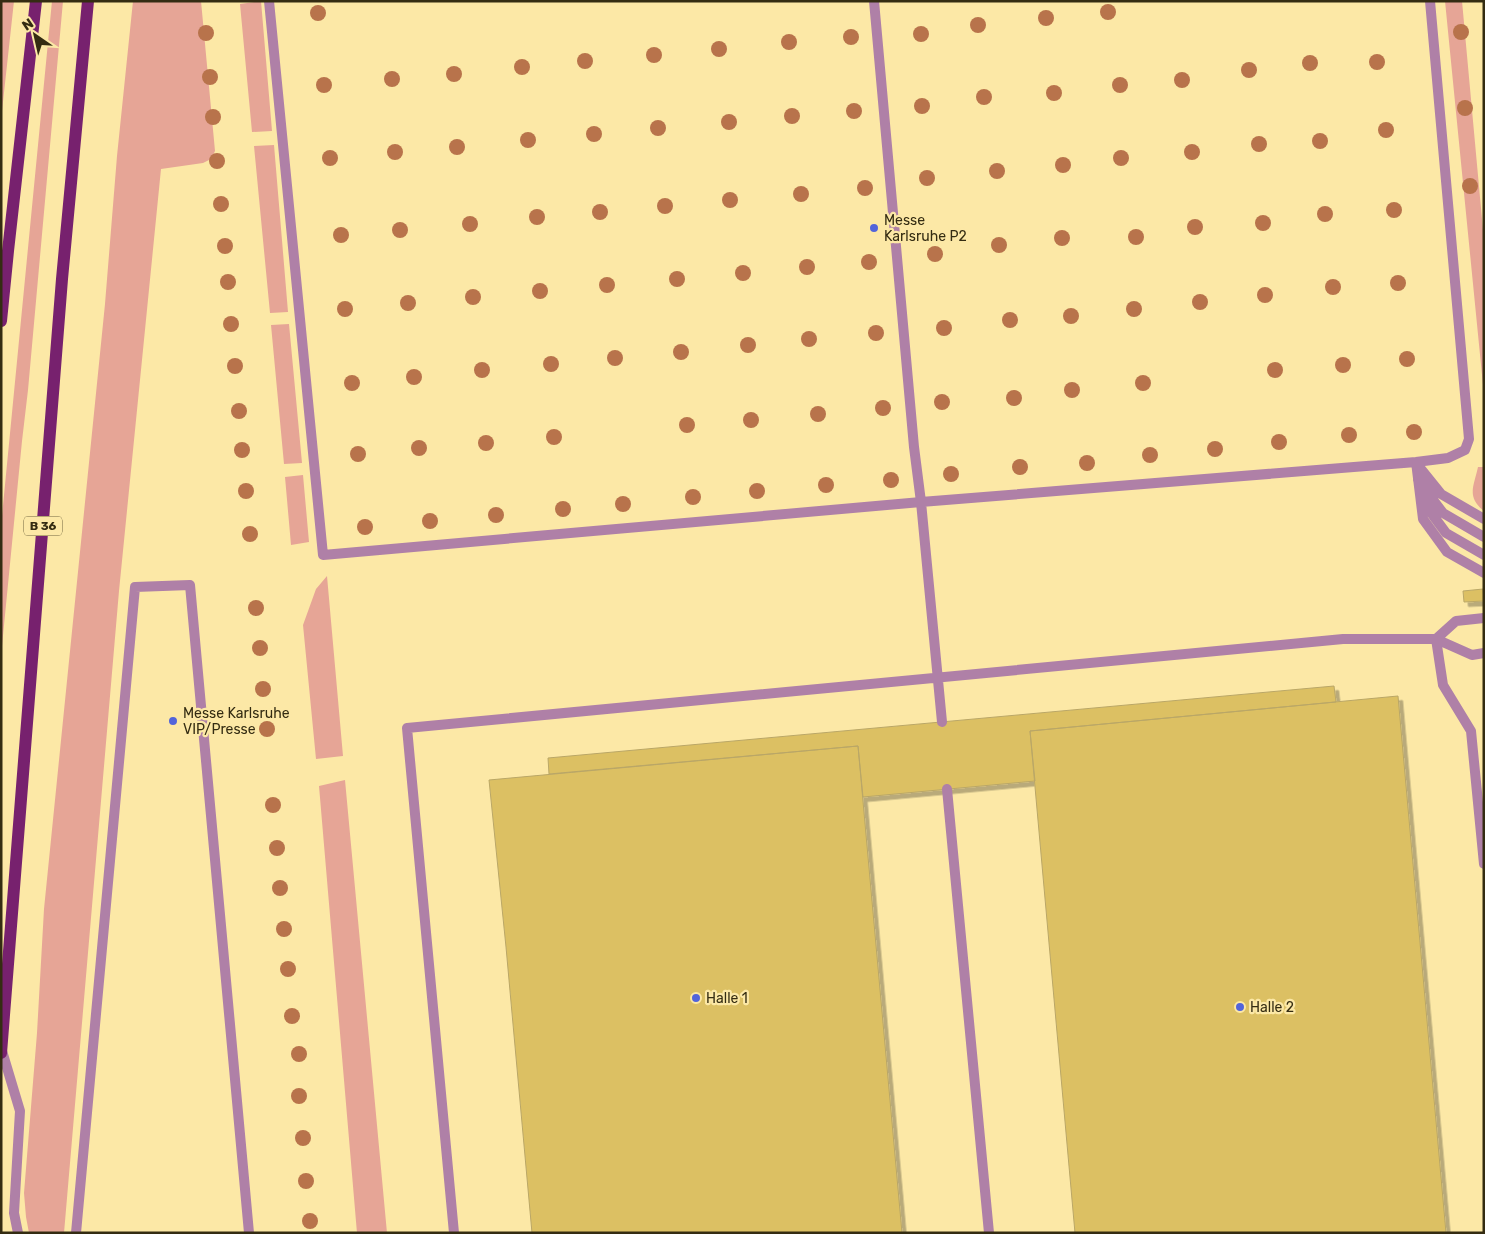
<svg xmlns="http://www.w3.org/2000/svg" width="1485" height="1234" viewBox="0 0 1485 1234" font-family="Rubik,sans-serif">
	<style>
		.green { fill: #e6a596 }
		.building { fill: #dcc064; stroke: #baa767; filter: url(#shadow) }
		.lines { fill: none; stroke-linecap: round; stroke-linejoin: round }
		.lane { stroke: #af80a7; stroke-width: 10 }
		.primary { stroke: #77216e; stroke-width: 12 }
		.tree { fill: #b8734b }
		.poi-dot { fill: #5264da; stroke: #fce8a6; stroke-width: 2 }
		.labels { text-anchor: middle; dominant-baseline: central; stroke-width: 4.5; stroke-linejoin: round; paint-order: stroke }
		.shield { fill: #fce8a6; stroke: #70643e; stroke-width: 1 }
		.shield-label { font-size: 12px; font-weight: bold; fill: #342c12 }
		.poi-label { font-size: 14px; fill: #342c12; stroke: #fce8a6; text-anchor: start }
	</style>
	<defs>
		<filter id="shadow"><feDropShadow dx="4.5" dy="4.5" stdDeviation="0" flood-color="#0004"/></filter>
	</defs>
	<rect width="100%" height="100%" fill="#fce8a6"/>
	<!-- green -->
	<path class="green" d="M1,1H14L1,120Z
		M52,1H63L28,390L22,441L1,656V526Z
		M133,1H201L215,151L211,159L203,163L161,169L119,591L64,1233H29L26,1217L24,1193L37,1033L44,909L105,304L117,156Z
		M261,1L272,131L252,132L240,4Z
		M1445,1H1462L1484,241V395Z
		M274,145L288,312L270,313L254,146Z
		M289,324L302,463L284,464L271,325Z
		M1478,467H1484V511C1466,497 1474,486 1478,467Z
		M303,475L309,542L291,545L285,477Z
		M327,576L343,756L316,759L303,625L316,589Z
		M345,780L387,1233H357L319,786Z"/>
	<!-- building -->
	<path class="building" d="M1483,589L1484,601L1464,602L1463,591Z
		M1334,686L1336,702L1030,731L1035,781L863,797L858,746L549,774L548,758Z
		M1398,696L1446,1233H1075L1030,731Z
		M858,746L902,1233H532L506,947L489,780Z"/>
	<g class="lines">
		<!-- lane -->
		<path class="lane" d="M269,1L323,555L921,502L1416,462L1448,458L1465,450L1469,439L1430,1
			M874,1L914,447L921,502L942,722
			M1416,462L1423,519L1447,552L1484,573
			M1416,463L1441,494L1484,519
			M1418,480L1443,513L1484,537
			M1421,499L1446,533L1484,555
			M1436,639L1443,685L1471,731L1484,864
			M1436,639L1456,621L1484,618
			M947,789L989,1233
			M2,1051L20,1111L14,1213L18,1233
			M76,1233L135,587L190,585L249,1233
			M454,1233L407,728L1343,639H1436L1472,655L1484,653"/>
		<!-- primary -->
		<path class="primary" d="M1,321L8,251L36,1
			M1,1053L62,279L88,1"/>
	</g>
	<!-- trees -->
	<g class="tree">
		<circle cx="1108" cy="12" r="8"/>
		<circle cx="318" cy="13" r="8"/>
		<circle cx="1046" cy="18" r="8"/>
		<circle cx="978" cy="25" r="8"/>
		<circle cx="1461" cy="32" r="8"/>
		<circle cx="206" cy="33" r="8"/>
		<circle cx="921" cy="34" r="8"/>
		<circle cx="851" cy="37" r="8"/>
		<circle cx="789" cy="42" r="8"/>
		<circle cx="719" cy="49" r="8"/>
		<circle cx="654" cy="55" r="8"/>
		<circle cx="585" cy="61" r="8"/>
		<circle cx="1377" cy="62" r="8"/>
		<circle cx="1310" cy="63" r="8"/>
		<circle cx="522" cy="67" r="8"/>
		<circle cx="1249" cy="70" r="8"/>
		<circle cx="454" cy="74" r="8"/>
		<circle cx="210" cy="77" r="8"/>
		<circle cx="392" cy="79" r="8"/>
		<circle cx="1182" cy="80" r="8"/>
		<circle cx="324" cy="85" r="8"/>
		<circle cx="1120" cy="85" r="8"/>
		<circle cx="1054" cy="93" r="8"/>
		<circle cx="984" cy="97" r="8"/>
		<circle cx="922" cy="106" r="8"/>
		<circle cx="1465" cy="108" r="8"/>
		<circle cx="854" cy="111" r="8"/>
		<circle cx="792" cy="116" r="8"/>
		<circle cx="213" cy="117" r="8"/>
		<circle cx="729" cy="122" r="8"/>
		<circle cx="658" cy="128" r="8"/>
		<circle cx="1386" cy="130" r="8"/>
		<circle cx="594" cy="134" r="8"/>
		<circle cx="528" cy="140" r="8"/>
		<circle cx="1320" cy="141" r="8"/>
		<circle cx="1259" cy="144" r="8"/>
		<circle cx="457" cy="147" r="8"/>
		<circle cx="395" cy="152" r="8"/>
		<circle cx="1192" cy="152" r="8"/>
		<circle cx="330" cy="158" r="8"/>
		<circle cx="1121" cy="158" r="8"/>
		<circle cx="217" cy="161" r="8"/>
		<circle cx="1063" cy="165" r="8"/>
		<circle cx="997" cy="171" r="8"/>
		<circle cx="927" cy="178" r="8"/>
		<circle cx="1470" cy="186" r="8"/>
		<circle cx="865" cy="188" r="8"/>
		<circle cx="801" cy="194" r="8"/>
		<circle cx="730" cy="200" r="8"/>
		<circle cx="221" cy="204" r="8"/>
		<circle cx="665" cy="206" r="8"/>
		<circle cx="1394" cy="210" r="8"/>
		<circle cx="600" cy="212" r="8"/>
		<circle cx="1325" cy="214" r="8"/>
		<circle cx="537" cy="217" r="8"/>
		<circle cx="1263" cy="223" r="8"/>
		<circle cx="470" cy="224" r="8"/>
		<circle cx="1195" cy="227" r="8"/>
		<circle cx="400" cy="230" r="8"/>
		<circle cx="341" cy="235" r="8"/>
		<circle cx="1136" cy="237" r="8"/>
		<circle cx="1062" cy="238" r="8"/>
		<circle cx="999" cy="245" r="8"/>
		<circle cx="225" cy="246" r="8"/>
		<circle cx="935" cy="254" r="8"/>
		<circle cx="869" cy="262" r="8"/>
		<circle cx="807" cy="267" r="8"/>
		<circle cx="743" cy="273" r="8"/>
		<circle cx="677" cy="279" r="8"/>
		<circle cx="228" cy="282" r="8"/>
		<circle cx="1398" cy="283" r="8"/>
		<circle cx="607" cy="285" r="8"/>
		<circle cx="1333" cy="287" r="8"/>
		<circle cx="540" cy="291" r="8"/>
		<circle cx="1265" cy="295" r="8"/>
		<circle cx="473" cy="297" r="8"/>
		<circle cx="1200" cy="302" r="8"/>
		<circle cx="408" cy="303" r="8"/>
		<circle cx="345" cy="309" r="8"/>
		<circle cx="1134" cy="309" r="8"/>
		<circle cx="1071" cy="316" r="8"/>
		<circle cx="1010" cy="320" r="8"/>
		<circle cx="231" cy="324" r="8"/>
		<circle cx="944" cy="328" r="8"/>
		<circle cx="876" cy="333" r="8"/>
		<circle cx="809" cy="339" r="8"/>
		<circle cx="748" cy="345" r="8"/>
		<circle cx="681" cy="352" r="8"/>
		<circle cx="615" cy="358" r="8"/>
		<circle cx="1407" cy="359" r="8"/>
		<circle cx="551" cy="364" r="8"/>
		<circle cx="1343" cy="365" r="8"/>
		<circle cx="235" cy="366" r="8"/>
		<circle cx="482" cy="370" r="8"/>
		<circle cx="1275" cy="370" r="8"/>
		<circle cx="414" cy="377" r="8"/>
		<circle cx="352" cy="383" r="8"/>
		<circle cx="1143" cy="383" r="8"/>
		<circle cx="1072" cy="390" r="8"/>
		<circle cx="1014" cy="398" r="8"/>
		<circle cx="942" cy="402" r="8"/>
		<circle cx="883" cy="408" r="8"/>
		<circle cx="239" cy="411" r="8"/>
		<circle cx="818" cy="414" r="8"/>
		<circle cx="751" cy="420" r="8"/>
		<circle cx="687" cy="425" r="8"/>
		<circle cx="1414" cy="432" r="8"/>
		<circle cx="1349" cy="435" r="8"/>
		<circle cx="554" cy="437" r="8"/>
		<circle cx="1279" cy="442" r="8"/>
		<circle cx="486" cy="443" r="8"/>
		<circle cx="419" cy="448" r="8"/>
		<circle cx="1215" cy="449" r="8"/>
		<circle cx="242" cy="450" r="8"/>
		<circle cx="358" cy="454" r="8"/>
		<circle cx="1150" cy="455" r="8"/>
		<circle cx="1087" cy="463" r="8"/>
		<circle cx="1020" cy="467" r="8"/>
		<circle cx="951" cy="474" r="8"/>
		<circle cx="891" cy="480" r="8"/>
		<circle cx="826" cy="485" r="8"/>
		<circle cx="246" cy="491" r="8"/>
		<circle cx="757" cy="491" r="8"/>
		<circle cx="693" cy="497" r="8"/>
		<circle cx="623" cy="504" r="8"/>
		<circle cx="563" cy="509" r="8"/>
		<circle cx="496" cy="515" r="8"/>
		<circle cx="430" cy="521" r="8"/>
		<circle cx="365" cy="527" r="8"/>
		<circle cx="250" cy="534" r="8"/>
		<circle cx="256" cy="608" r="8"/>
		<circle cx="260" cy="648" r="8"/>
		<circle cx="263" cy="689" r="8"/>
		<circle cx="267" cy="729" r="8"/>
		<circle cx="273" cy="805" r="8"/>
		<circle cx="277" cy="848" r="8"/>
		<circle cx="280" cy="888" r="8"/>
		<circle cx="284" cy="929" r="8"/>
		<circle cx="288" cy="969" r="8"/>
		<circle cx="292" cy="1016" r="8"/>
		<circle cx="299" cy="1054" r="8"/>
		<circle cx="299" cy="1096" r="8"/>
		<circle cx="303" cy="1138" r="8"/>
		<circle cx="306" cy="1181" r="8"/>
		<circle cx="310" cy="1221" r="8"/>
	</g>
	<!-- markers -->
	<g class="poi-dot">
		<circle cx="874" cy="228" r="5"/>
		<circle cx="173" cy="721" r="5"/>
		<circle cx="696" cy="998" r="5"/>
		<circle cx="1240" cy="1007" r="5"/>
	</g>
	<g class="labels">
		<!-- shield labels -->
		<rect class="shield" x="24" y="516.5" width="38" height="19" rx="4"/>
		<g class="shield-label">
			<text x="43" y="526">B 36</text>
		</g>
		<!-- poi labels -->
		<g class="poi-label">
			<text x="884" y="220">Messe<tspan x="884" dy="16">Karlsruhe P2</tspan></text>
			<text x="183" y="713">Messe Karlsruhe<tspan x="183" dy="16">VIP/Presse</tspan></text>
			<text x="706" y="998">Halle 1</text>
			<text x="1250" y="1007">Halle 2</text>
		</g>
	</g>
	<!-- border -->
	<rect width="1485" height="1234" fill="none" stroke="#342c12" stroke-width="5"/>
	<!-- north arrow -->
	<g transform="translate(35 35) rotate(326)" stroke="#fce8a6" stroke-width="4" paint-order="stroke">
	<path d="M0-4L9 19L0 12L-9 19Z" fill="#342c12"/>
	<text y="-8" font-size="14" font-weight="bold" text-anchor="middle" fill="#342c12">N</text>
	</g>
</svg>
